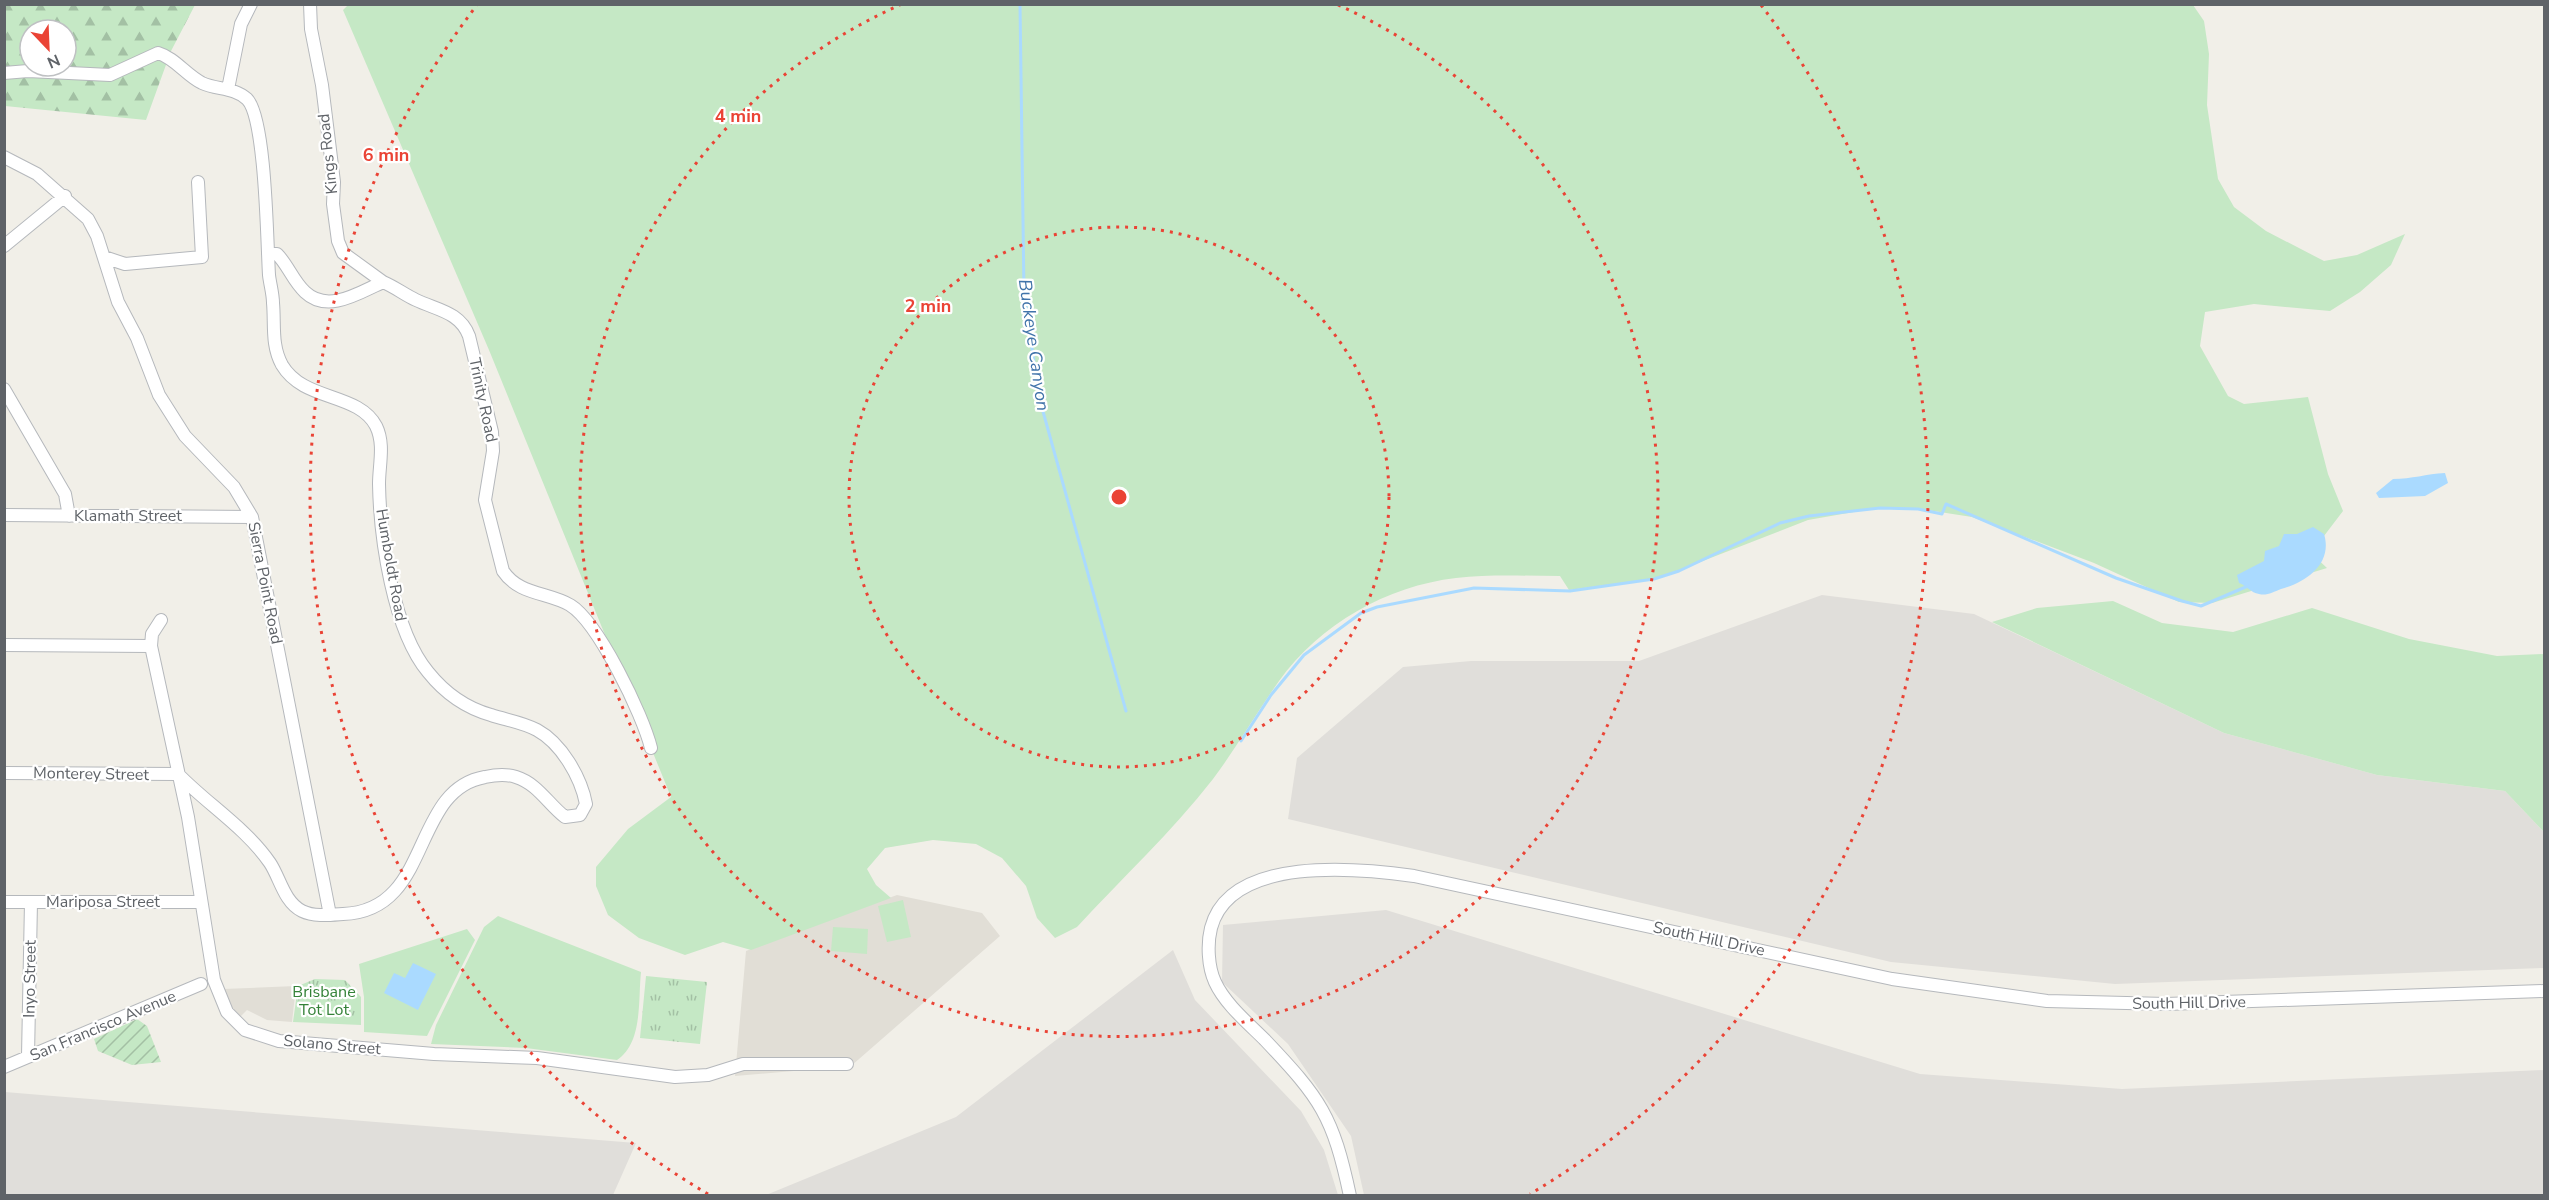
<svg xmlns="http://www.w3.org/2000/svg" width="2549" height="1200" viewBox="0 0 2549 1200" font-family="'Nunito Sans',sans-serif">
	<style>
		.industrial { fill: #e0deda }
		.education { fill: #e1ded6 }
		.grass { fill: #c5e8c5 }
		.forest { fill: url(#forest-firs); fill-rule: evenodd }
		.park { fill: url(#park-tufts) }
		.garden { fill: url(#garden-furrows) }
		.water { fill: #aadaff }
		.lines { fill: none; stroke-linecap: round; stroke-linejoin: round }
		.stream { stroke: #aadaff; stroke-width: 3 }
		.minor-casing { stroke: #b5b8bc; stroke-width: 14 }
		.minor { stroke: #fff; stroke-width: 12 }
		.ring { fill: none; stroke: #ea4335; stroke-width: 3; stroke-dasharray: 3 6 }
		.labels { text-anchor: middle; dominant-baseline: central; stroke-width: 4.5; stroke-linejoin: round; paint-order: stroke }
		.street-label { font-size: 16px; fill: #5f6368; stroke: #fff }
		.park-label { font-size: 16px; fill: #348238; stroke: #fff }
		.water-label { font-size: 18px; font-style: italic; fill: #4174aa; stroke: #fff }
		.centre { fill: #ea4335; stroke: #fff; stroke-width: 3 }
		.ring-label { font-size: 18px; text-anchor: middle; font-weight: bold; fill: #ea4335; stroke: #fff; stroke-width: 4.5; stroke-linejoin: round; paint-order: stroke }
	</style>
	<defs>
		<pattern id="forest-firs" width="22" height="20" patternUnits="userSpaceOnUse" patternTransform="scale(1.5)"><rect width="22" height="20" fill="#c5e8c5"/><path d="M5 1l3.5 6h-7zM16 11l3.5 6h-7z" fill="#a3c0a4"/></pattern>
		<pattern id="park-tufts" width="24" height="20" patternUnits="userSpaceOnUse" patternTransform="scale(1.5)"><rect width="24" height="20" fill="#c5e8c5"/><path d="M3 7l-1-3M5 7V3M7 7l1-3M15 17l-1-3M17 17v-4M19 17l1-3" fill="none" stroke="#a3c0a4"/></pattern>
		<pattern id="garden-furrows" width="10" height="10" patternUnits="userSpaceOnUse" patternTransform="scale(1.5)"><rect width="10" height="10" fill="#c5e8c5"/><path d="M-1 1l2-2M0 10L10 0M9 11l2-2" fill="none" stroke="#a3c0a4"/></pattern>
	</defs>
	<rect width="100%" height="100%" fill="#f1efe8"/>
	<!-- industrial -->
	<path class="industrial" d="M1822,595L1974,614L2224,733L2377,775L2505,791L2544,832V968L2115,984L1891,962L1288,819L1297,758L1403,667L1471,661H1639Z
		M1386,910L1920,1074L2122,1089L2544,1070V1195H1364L1351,1136L1288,1044L1222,982L1223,925Z
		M1173,950L1195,1000L1301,1111L1324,1150L1338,1195H766L956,1117Z
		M5,1092L53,1096L636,1143L613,1195H5Z"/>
	<!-- education -->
	<path class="education" d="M897,895L982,913L1000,936L851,1066L735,1076L746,951Z
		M296,986L292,1022L267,1020L247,1010L240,1017L225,999L223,989Z"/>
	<!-- grass -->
	<path class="grass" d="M349,4L2193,5L2204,21L2209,54L2207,105L2218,179L2234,207L2266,231L2324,261L2357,255L2405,234L2391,265L2360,292L2330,311L2254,304L2205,312L2200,346L2228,396L2244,404L2308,397L2328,474L2343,511L2311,553L2327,568L2212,603L2179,602L2094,563L1972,517L1914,508L1871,509L1808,520L1659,578L1569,590L1560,576C1526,576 1490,574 1456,578C1387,586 1320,624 1279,681C1256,713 1237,747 1213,779C1172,832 1122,878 1077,927L1055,938L1037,918L1026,886L1002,858L976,844L933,840L885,848L867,869L876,885L891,898L751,950L723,942L685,955L639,938L608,915L596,886V867L628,829L671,797L489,350L343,10Z
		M2113,601L2162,623L2233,632L2312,608L2409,639L2497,656L2544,654V832L2505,791L2377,775L2224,733L1992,622L2037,608Z
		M903,900L911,937L887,942L878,906Z
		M498,916L641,972C638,1000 643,1043 617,1060L526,1048L431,1044L436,1025L484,927Z
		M833,927L868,929L867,954L831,951Z
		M467,929L475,940L427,1036L364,1032V997L359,964Z"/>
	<!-- forest -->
	<path class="forest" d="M4,5H195L171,51L146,120L5,106ZM30,30H66V66H30Z"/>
	<!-- park -->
	<path class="park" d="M646,976L707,982L700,1044L640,1038Z
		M315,979L345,980L361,997V1025L293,1022L298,986Z"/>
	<!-- garden -->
	<path class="garden" d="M137,1019L147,1026L161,1062L132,1065L98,1051L94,1039Z"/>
	<!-- water -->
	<path class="water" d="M2445,473L2448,483L2425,496L2379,498L2376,493L2393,479C2412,479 2426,474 2445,473Z
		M2313,527L2324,534C2333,563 2307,582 2281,589C2273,592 2267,596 2259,594C2251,593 2246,585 2239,583L2237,575L2264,561L2265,551L2279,546L2284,534H2297Z
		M413,963L436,974L418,1010L384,993L394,973L405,978Z"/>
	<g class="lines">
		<!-- stream -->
		<path class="stream" d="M1020,4L1024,293L1039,397L1126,711
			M1241,741L1271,695L1304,655L1361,613L1377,607L1474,588L1570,591L1654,579L1679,571L1780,523L1809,516L1880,508L1918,509L1942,514L1946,504L2116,578L2182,601L2201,606L2248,586"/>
		<!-- minor casing -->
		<g class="minor-casing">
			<path id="minor" d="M310,4L311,29L322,85L334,182L333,204L338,241L343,253L383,282
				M4,73L28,71L110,75L158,53C175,58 186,75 202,83C217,90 234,87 247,99C266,118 267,244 269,275C270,284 273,294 273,303C275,324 271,345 282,365C304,402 358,392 376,426C385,444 379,465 379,484C380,538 393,630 428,672C444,692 466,708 491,715C506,720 522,722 537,730C561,743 581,777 586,804L580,815L565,817C548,804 538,784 516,777C507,774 494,775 485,777C410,790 433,911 343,914C330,915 314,917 302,911C284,902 280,878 270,863C246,828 207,804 178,774L4,773
				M228,89L241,24L251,4
				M4,157L37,174L88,219L97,236L118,302L137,338L159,395L185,436L234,487L252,517L330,915
				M4,246L65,196
				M268,254H277C288,265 293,281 305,292C328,314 360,292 383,282C395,287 405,295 416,300C437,310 460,312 469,336L492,432L493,451L485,500L503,571C519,595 547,592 570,605C598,622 643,715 651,748
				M104,257L125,264L202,257L198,182
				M4,389L65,494L69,516
				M4,515L252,517
				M161,620L152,634L151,646L188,817L214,980L227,1012L245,1030L279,1041L434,1054L537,1058L675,1077L708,1075L743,1064H847
				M4,645L151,646
				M4,902H201
				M28,1056L31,902
				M4,1067L201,984
				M1350,1196C1333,1116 1321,1099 1265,1040C1248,1023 1225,1004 1215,982C1208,967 1207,944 1211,928C1230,855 1358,868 1414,876L1892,979L2047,1001L2166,1004L2544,991"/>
		</g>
		<!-- minor -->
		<use href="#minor" class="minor"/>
	</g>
	<!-- distance rings -->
	<g class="ring">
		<circle cx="1119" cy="497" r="270"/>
		<path d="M1338 5A539 539 0 1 1 900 5"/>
		<path d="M708 1194A809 809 0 0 1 477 5M1761 5A809 809 0 0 1 1530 1194"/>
	</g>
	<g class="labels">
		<!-- street labels -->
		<g class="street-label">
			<text transform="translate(328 154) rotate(-96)">Kings Road</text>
			<text transform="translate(483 400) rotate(78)">Trinity Road</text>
			<text x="128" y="516">Klamath Street</text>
			<text transform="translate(391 565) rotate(80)">Humboldt Road</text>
			<text transform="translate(265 583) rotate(79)">Sierra Point Road</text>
			<text transform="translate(91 774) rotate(1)">Monterey Street</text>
			<text x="103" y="902">Mariposa Street</text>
			<text transform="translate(1709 939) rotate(12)">South Hill Drive</text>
			<text transform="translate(30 979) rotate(-89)">Inyo Street</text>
			<text transform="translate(2189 1003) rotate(-1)">South Hill Drive</text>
			<text transform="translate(103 1026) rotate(-23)">San Francisco Avenue</text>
			<text transform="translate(332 1045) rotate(5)">Solano Street</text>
		</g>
		<!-- park labels -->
		<g class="park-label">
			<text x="324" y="992">Brisbane<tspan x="324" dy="18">Tot Lot</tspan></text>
		</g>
		<!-- water labels -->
		<g class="water-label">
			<text transform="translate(1034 345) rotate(82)">Buckeye Canyon</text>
		</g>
	</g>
	<circle cx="1119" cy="497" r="9" class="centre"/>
	<g class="ring-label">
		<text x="738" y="122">4 min</text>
		<text x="386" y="161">6 min</text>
		<text x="928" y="312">2 min</text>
	</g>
	<!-- border -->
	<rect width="2549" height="1200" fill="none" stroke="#5f6368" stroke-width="12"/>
	<!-- north arrow -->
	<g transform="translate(48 48) rotate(157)"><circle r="28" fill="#ffffff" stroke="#bfc1c3" stroke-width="1.5"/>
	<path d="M0-4.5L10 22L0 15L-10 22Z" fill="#ea4335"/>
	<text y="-9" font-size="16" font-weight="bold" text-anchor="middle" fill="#5f6368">N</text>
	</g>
</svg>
